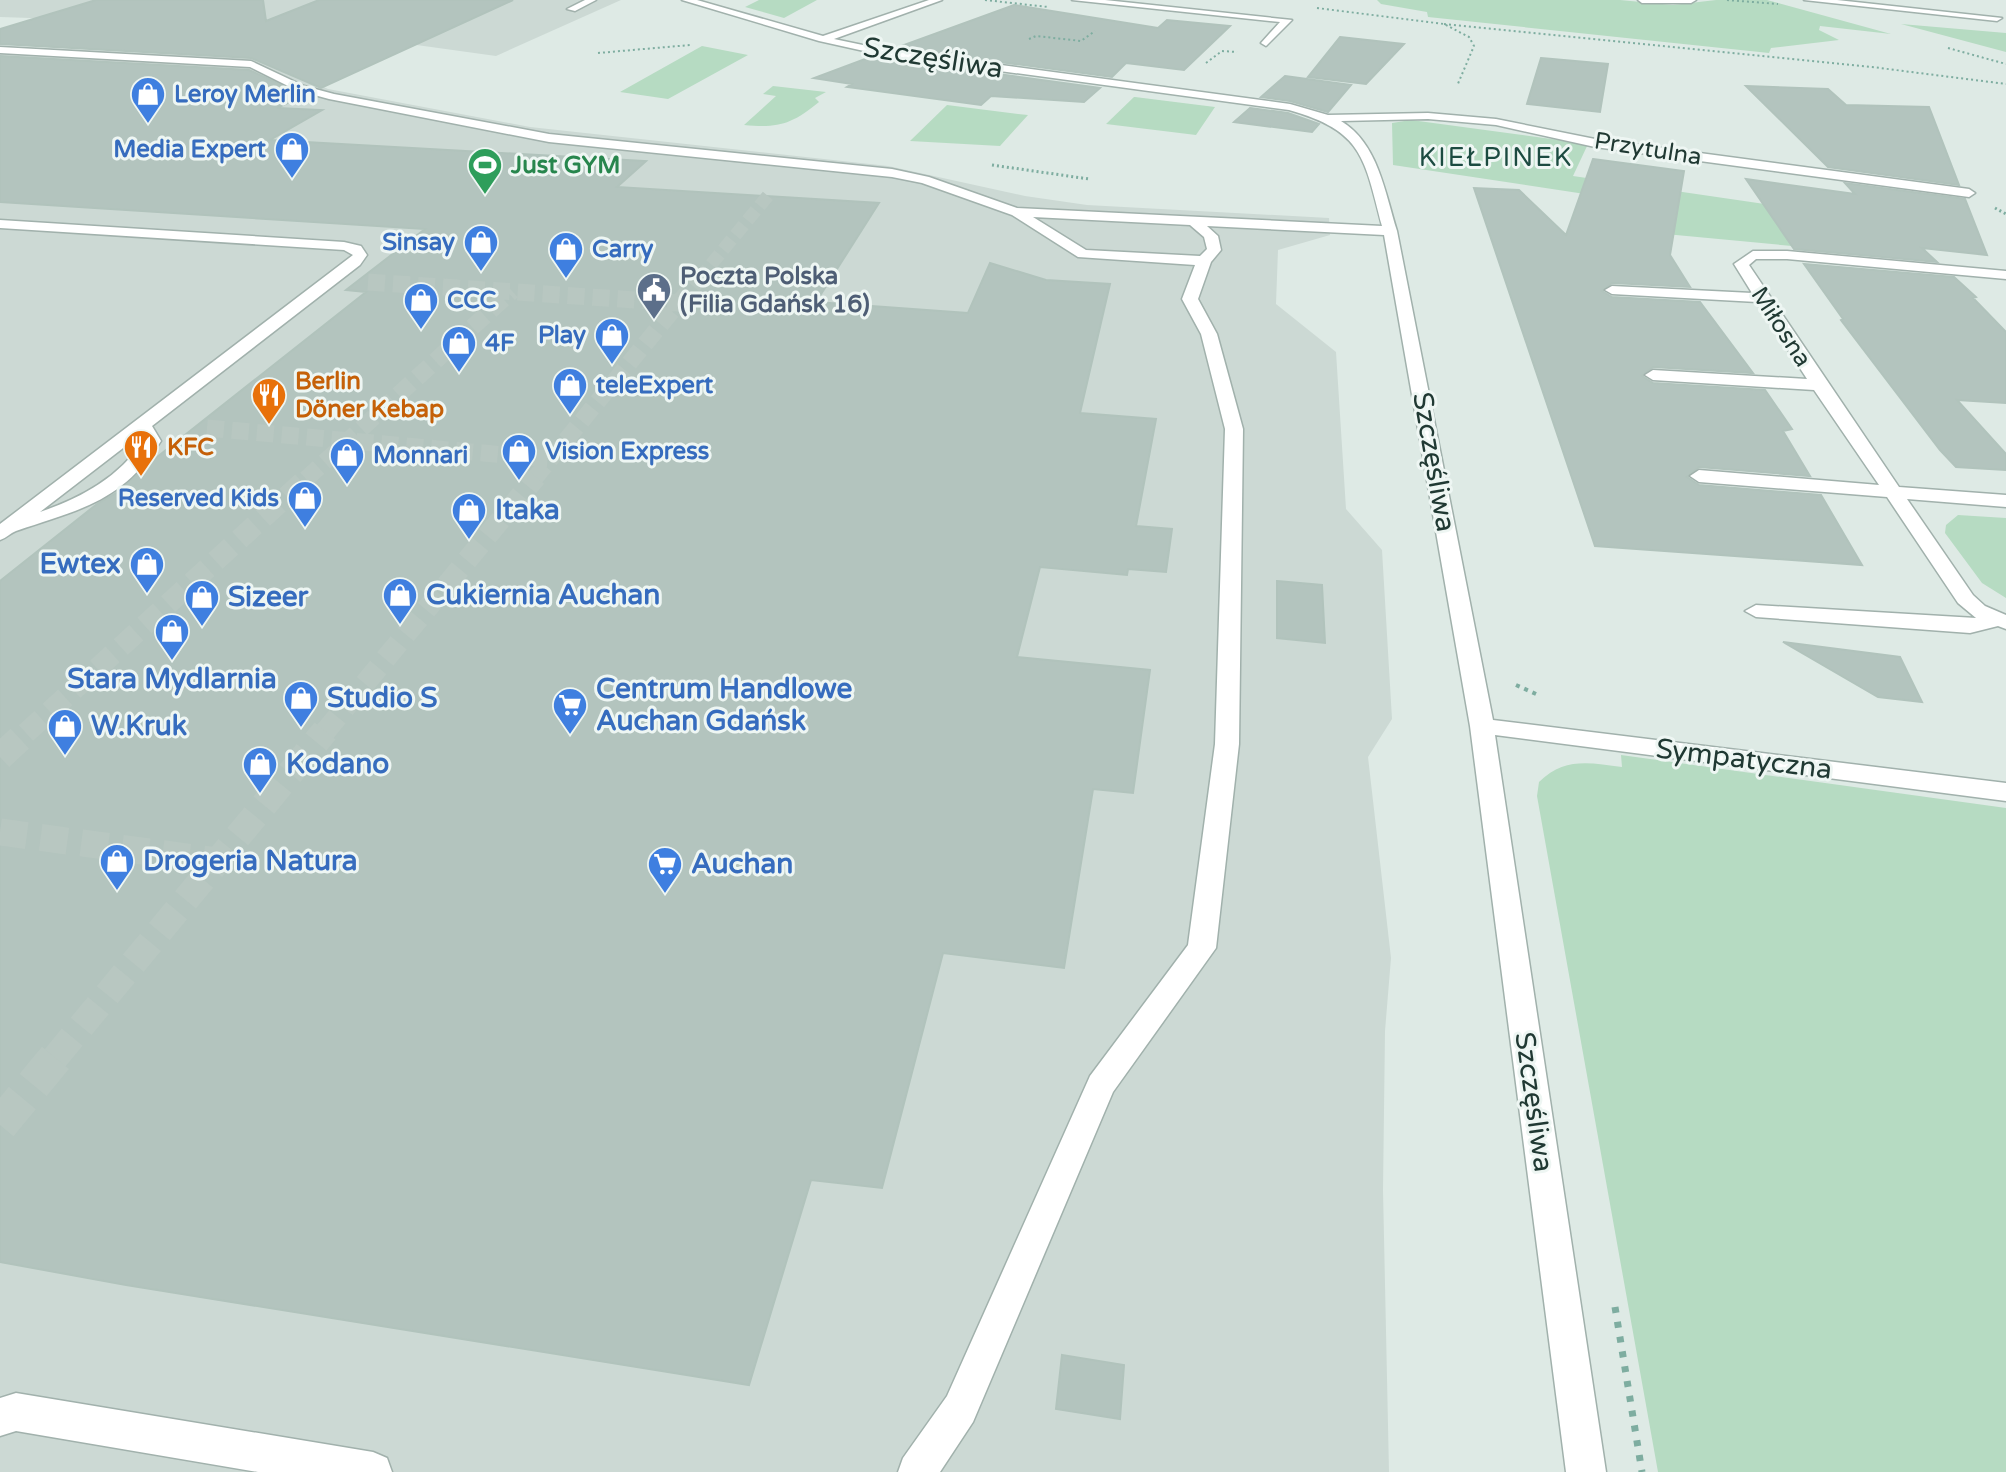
<svg xmlns="http://www.w3.org/2000/svg" width="2006" height="1472" viewBox="0 0 2006 1472" font-family="'Varela Round',sans-serif">
	<style>
		.built { fill: #ccd9d4 }
		.green { fill: #b6dbc2 }
		.building { fill: #b3c4be; stroke: #b1c3bc; stroke-width: 2 }
		.lines { fill: none; stroke-linecap: round; stroke-linejoin: round }
		.minor-tunnel-far4 { stroke: #b8c7c1; stroke-width: 13; stroke-dasharray: 13 6; stroke-linecap: butt }
		.minor-tunnel-far3 { stroke: #b8c7c1; stroke-width: 17; stroke-dasharray: 17 8; stroke-linecap: butt }
		.minor-tunnel-far2 { stroke: #b8c7c1; stroke-width: 21; stroke-dasharray: 21 11; stroke-linecap: butt }
		.minor-tunnel-far1 { stroke: #b8c7c1; stroke-width: 27; stroke-dasharray: 27 14; stroke-linecap: butt }
		.minor-tunnel { stroke: #b8c7c1; stroke-width: 35; stroke-dasharray: 35 17; stroke-linecap: butt }
		.minor-casing { stroke: #a1b1ac; stroke-width: 3 }
		.path-far3 { stroke: #7eada0; stroke-width: 2; stroke-dasharray: 2 3; stroke-linecap: butt }
		.path-far2 { stroke: #7eada0; stroke-width: 3; stroke-dasharray: 2 3; stroke-linecap: butt }
		.path-far1 { stroke: #7eada0; stroke-width: 4; stroke-dasharray: 4 5; stroke-linecap: butt }
		.path { stroke: #7eada0; stroke-width: 7; stroke-dasharray: 6 9; stroke-linecap: butt }
		.minor { fill: #fff; fill-rule: evenodd }
		.labels { text-anchor: middle; dominant-baseline: central; stroke-width: 6; stroke-linejoin: round; paint-order: stroke }
		.far-shop-label { font-size: 24px; font-weight: bold; fill: #366cbe; stroke: #eef6f3; text-anchor: start }
		.far-street-label { font-size: 24px; fill: #203933; stroke: #eef6f3 }
		.far-leisure-label { font-size: 24px; font-weight: bold; fill: #27864d; stroke: #eef6f3; text-anchor: start }
		.far-service-label { font-size: 24px; font-weight: bold; fill: #4e5e75; stroke: #eef6f3; text-anchor: start }
		.far-food-label { font-size: 24px; font-weight: bold; fill: #c56008; stroke: #eef6f3; text-anchor: start }
		.far-quarter-label { font-size: 26px; letter-spacing: 2px; fill: #1c4b41; stroke: #eef6f3 }
		.street-label { font-size: 28px; fill: #203933; stroke: #eef6f3 }
		.shop-label { font-size: 28px; font-weight: bold; fill: #366cbe; stroke: #eef6f3; text-anchor: start }
	</style>
	<rect width="100%" height="100%" fill="#deeae5"/>
	<!-- built -->
	<path class="built" d="M0,0H621L496,56L395,42L91,20L0,17Z
		M0,46L249,58L268,61L328,89L530,127L888,166L1025,196L1087,205L1329,218L1330,235L1278,250L1276,304L1336,352L1346,509L1382,550L1392,719L1368,757L1391,958L1385,1031L1383,1190L1389,1472H0Z"/>
	<!-- green -->
	<path class="green" d="M759,0H817L784,18L745,7Z
		M1377,0H1620L1673,5L1716,0H1767L1891,34L1820,26L1819,30L1839,40L1771,48L1769,53L1428,17L1427,12L1381,4Z
		M1901,24L2006,33V52Z
		M702,46L748,55L668,99L620,92Z
		M773,86L826,92L815,98L819,102C791,125 778,128 744,125L776,96L763,94Z
		M1134,97H1135L1215,107L1196,135L1106,124Z
		M947,105L1018,114L1028,115L1000,146L910,141Z
		M1411,120L1588,144L1573,176L1786,207L1792,246L1644,232L1585,194L1393,165L1392,123Z
		M1958,515L2006,518V598L1982,583L1945,533L1946,525Z
		M1621,755L2006,808V1472H1658L1537,796L1539,782C1565,757 1589,763 1622,767Z"/>
	<!-- building -->
	<path class="building" d="M96,0H263L266,21L319,0H513L321,88L251,58L0,44V29Z
		M1014,5L1158,28L1167,20L1230,26L1184,70L1126,63L1112,77L896,48Z
		M1340,37L1404,44L1366,84L1308,77Z
		M0,56L249,70L304,95L277,108L322,110L270,140L646,161L617,187L879,203L816,302L968,313L990,263L1046,280L1110,284L1080,413L1156,419L1136,526L1172,529L1166,572L1128,569L1127,575L1040,567L1017,657L1150,670L1133,793L1093,789L1064,968L943,953L882,1188L811,1180L749,1385L126,1285L0,1262V581L97,504L116,493L147,465L366,292L346,290L425,229L0,202Z
		M873,56L882,58L1100,88L1084,102L991,96L981,105L847,87L852,84L814,78Z
		M1541,58L1608,64L1600,112L1527,104Z
		M1285,76L1351,85L1328,112L1290,101L1261,97Z
		M1746,86L1828,89L1846,105L1929,107L1959,185L1828,167Z
		M1250,108L1288,113L1319,124L1312,132L1234,122Z
		M1593,159L1684,171L1670,255L1690,287L1612,283L1602,291L1612,297L1700,302L1753,373L1653,367L1642,376L1653,383L1765,390L1792,429L1783,431L1810,476L1699,467L1687,477L1699,485L1821,495L1862,565L1595,546L1474,188L1519,190L1566,235Z
		M1746,179L1855,194L1845,183L1965,199L1987,255L1922,248L1937,262L1794,249Z
		M1804,264L1954,277L1976,297L1973,298L2006,332V403L1957,400L2006,454V470L1956,467L1940,450L1841,320L1843,319Z
		M1277,581L1322,585L1325,643L1277,638Z
		M1783,642L1900,657L1922,702L1878,697Z
		M1062,1355L1124,1365L1120,1419L1056,1409Z"/>
	<g class="lines">
		<!-- minor-tunnel-far4 -->
		<path class="minor-tunnel-far4" d="M699,279L771,192"/>
		<!-- minor-tunnel-far3 -->
		<path class="minor-tunnel-far3" d="M368,282L679,303
			M207,428L549,459
			M306,479L512,291
			M534,479L700,277"/>
		<!-- minor-tunnel-far2 -->
		<path class="minor-tunnel-far2" d="M26,733L308,477
			M324,733L536,477"/>
		<!-- minor-tunnel-far1 -->
		<path class="minor-tunnel-far1" d="M0,757L28,731
			M0,832L217,861
			M55,1058L325,731"/>
		<!-- minor-tunnel -->
		<path class="minor-tunnel" d="M0,1125L57,1056"/>
		<!-- minor casing -->
		<g class="minor-casing">
			<path id="minor" d="M585,0H596L575,11L567,9Z
				M682,0H697L823,36L929,0H942L834,39L882,49L1290,104L1328,115L1428,113L1496,119L1595,139L1969,189L1975,193L1969,197L1595,147L1496,125L1428,119L1341,121C1378,143 1385,193 1397,231L1493,720L2006,783V801L1495,735L1606,1472H1566L1470,726L1384,235L1207,226L1218,236L1221,250L1211,262L1198,299L1217,334L1243,429L1239,744L1216,948L1113,1092L973,1422L940,1472H898L903,1458L947,1396L1090,1076L1188,945L1215,744L1225,429L1201,334L1182,299L1195,265L1078,257L1012,215L922,183L892,177L549,142L329,99L296,90L250,67L0,53V47L251,61L304,86L334,94L549,134L892,169L929,177L1017,208L1382,226C1364,157 1363,131 1289,110L882,55L819,41ZM1033,217L1190,225L1204,237L1207,249L1200,256L1086,250Z
				M1072,0H1105L1292,20L1266,46L1261,43L1280,22Z
				M1638,0H1696L1691,3H1642Z
				M1804,0H1837L2002,18L1997,21Z
				M0,220L344,242L361,246L367,255L360,265L152,426L161,441C121,503 80,509 16,531C10,533 7,538 0,540V524L353,255L344,250L0,228ZM140,435L143,441C118,478 81,498 40,512Z
				M1753,251H1787L2006,271V279L1787,259H1756L1749,265L1899,487L2006,495V507L1907,499L1973,595L1985,606L2006,615V629L1998,626L1970,633L1756,617L1745,611L1756,605L1976,618L1958,603L1887,497L1699,482L1690,476L1699,470L1879,485L1814,390L1653,380L1645,375L1653,370L1807,379L1757,302L1612,294L1605,290L1612,286L1752,293L1734,264Z
				M16,1393L373,1452L387,1458L392,1472H258L16,1431L0,1436V1398Z"/>
		</g>
		<!-- path-far3 -->
		<path class="path-far3" d="M985,0L1048,7
			M1727,0L1778,4
			M1317,8L1444,24L1469,37L1474,46L1457,86
			M1444,24L1872,67L2006,84
			M1029,39L1036,36L1081,41L1095,31
			M1948,48L2006,64
			M598,53L690,45
			M1206,63L1222,51L1237,52"/>
		<!-- path-far2 -->
		<path class="path-far2" d="M992,165L1089,179
			M1995,208L2006,214"/>
		<!-- path-far1 -->
		<path class="path-far1" d="M1516,685L1536,694"/>
		<!-- path -->
		<path class="path" d="M1615,1307L1642,1472"/>
		<!-- minor -->
		<use href="#minor" class="minor"/>
	</g>
	<!-- icons -->
	<defs>
		<g id="shop-pin" transform="scale(1.8)"><path d="M0 17L-7.5 6A9.5 9.5 0 1 1 7.5 6Z" fill="#3f7fe0" stroke="#eef6f3"/><path d="M-5-2.5h2.3a2.7 3.5 0 0 1 5.4 0H5L5.5 6h-11ZM-1.5-2.5h3a1.5 2.3 0 0 0-3 0Z" fill="#fff"/></g>
		<g id="stadium-pin" transform="scale(1.8)"><path d="M0 17L-7.5 6A9.5 9.5 0 1 1 7.5 6Z" fill="#2e9e5b" stroke="#eef6f3"/><path d="M0-5a6.5 5 0 1 0 0 10a6.5 5 0 1 0 0-10ZM-3.5-1.8h7v3.6h-7Z" fill="#fff"/></g>
		<g id="civic-pin" transform="scale(1.8)"><path d="M0 17L-7.5 6A9.5 9.5 0 1 1 7.5 6Z" fill="#5c6f8a" stroke="#eef6f3"/><path d="M-.6-6.5H3V-4.5H.6V-3L4-1V1h2V6H-6V1h2V-1L-.6-3ZM-1.2 2.5V6h2.4V2.5Z" fill="#fff"/></g>
		<g id="restaurant-pin" transform="scale(1.8)"><path d="M0 17L-7.5 6A9.5 9.5 0 1 1 7.5 6Z" fill="#e8710a" stroke="#eef6f3"/><path d="M-5-6h1v4h1v-4h1v4h1v-4h1v5L-1.5 .5V6h-2V.5L-5-1ZM5-6V6H3V1.5H1.5Q1.5-4 5-6Z" fill="#fff"/></g>
		<g id="supermarket-pin" transform="scale(1.8)"><path d="M0 17L-7.5 6A9.5 9.5 0 1 1 7.5 6Z" fill="#3f7fe0" stroke="#eef6f3"/><path d="M-6-5.5h2.5l.6 2H6L4.5 2H-2.5L-4.4-4H-6ZM-1.5 3.2a1.3 1.3 0 1 0 .1 0ZM3 3.2a1.3 1.3 0 1 0 .1 0Z" fill="#fff"/></g>
	</defs>
	<g fill-rule="evenodd">
		<use href="#shop-pin" x="148" y="94"/>
		<use href="#shop-pin" x="292" y="149"/>
		<use href="#stadium-pin" x="485" y="165"/>
		<use href="#shop-pin" x="481" y="242"/>
		<use href="#shop-pin" x="566" y="249"/>
		<use href="#civic-pin" x="654" y="290"/>
		<use href="#shop-pin" x="421" y="300"/>
		<use href="#shop-pin" x="612" y="335"/>
		<use href="#shop-pin" x="459" y="343"/>
		<use href="#shop-pin" x="570" y="385"/>
		<use href="#restaurant-pin" x="269" y="395"/>
		<use href="#restaurant-pin" x="141" y="447"/>
		<use href="#shop-pin" x="519" y="451"/>
		<use href="#shop-pin" x="347" y="455"/>
		<use href="#shop-pin" x="305" y="498"/>
		<use href="#shop-pin" x="469" y="510"/>
		<use href="#shop-pin" x="147" y="564"/>
		<use href="#shop-pin" x="400" y="595"/>
		<use href="#shop-pin" x="202" y="597"/>
		<use href="#shop-pin" x="172" y="631"/>
		<use href="#shop-pin" x="301" y="698"/>
		<use href="#supermarket-pin" x="570" y="705"/>
		<use href="#shop-pin" x="65" y="726"/>
		<use href="#shop-pin" x="260" y="764"/>
		<use href="#shop-pin" x="117" y="861"/>
		<use href="#supermarket-pin" x="665" y="864"/>
	</g>
	<g class="labels">
		<!-- far-shop labels -->
		<g class="far-shop-label">
			<text x="174" y="94">Leroy Merlin</text>
			<text x="266" y="149" text-anchor="end">Media Expert</text>
			<text x="455" y="242" text-anchor="end">Sinsay</text>
			<text x="592" y="249">Carry</text>
			<text x="447" y="300">CCC</text>
			<text x="586" y="335" text-anchor="end">Play</text>
			<text x="485" y="343">4F</text>
			<text x="596" y="385">teleExpert</text>
			<text x="545" y="451">Vision Express</text>
			<text x="373" y="455">Monnari</text>
			<text x="279" y="498" text-anchor="end">Reserved Kids</text>
		</g>
		<!-- far-street labels -->
		<g class="far-street-label">
			<text transform="translate(1648 149) rotate(9)">Przytulna</text>
			<text transform="translate(1781 327) rotate(57)">Miłosna</text>
		</g>
		<!-- far-leisure labels -->
		<g class="far-leisure-label">
			<text x="511" y="165">Just GYM</text>
		</g>
		<!-- far-service labels -->
		<g class="far-service-label">
			<text x="680" y="276">Poczta Polska<tspan x="680" dy="28">(Filia Gdańsk 16)</tspan></text>
		</g>
		<!-- far-food labels -->
		<g class="far-food-label">
			<text x="295" y="381">Berlin<tspan x="295" dy="28">Döner Kebap</tspan></text>
			<text x="167" y="447">KFC</text>
		</g>
		<!-- far-quarter labels -->
		<g class="far-quarter-label">
			<text x="1496" y="157">KIEŁPINEK</text>
		</g>
		<!-- street labels -->
		<g class="street-label">
			<text transform="translate(933 58) rotate(9)">Szczęśliwa</text>
			<text transform="translate(1434 462) rotate(80)">Szczęśliwa</text>
			<text transform="translate(1744 759) rotate(7)">Sympatyczna</text>
			<text transform="translate(1534 1102) rotate(82)">Szczęśliwa</text>
		</g>
		<!-- shop labels -->
		<g class="shop-label">
			<text x="495" y="510">Itaka</text>
			<text x="121" y="564" text-anchor="end">Ewtex</text>
			<text x="426" y="595">Cukiernia Auchan</text>
			<text x="228" y="597">Sizeer</text>
			<text x="172" y="679" text-anchor="middle">Stara Mydlarnia</text>
			<text x="596" y="689">Centrum Handlowe<tspan x="596" dy="32">Auchan Gdańsk</tspan></text>
			<text x="327" y="698">Studio S</text>
			<text x="91" y="726">W.Kruk</text>
			<text x="286" y="764">Kodano</text>
			<text x="143" y="861">Drogeria Natura</text>
			<text x="691" y="864">Auchan</text>
		</g>
	</g>
</svg>
